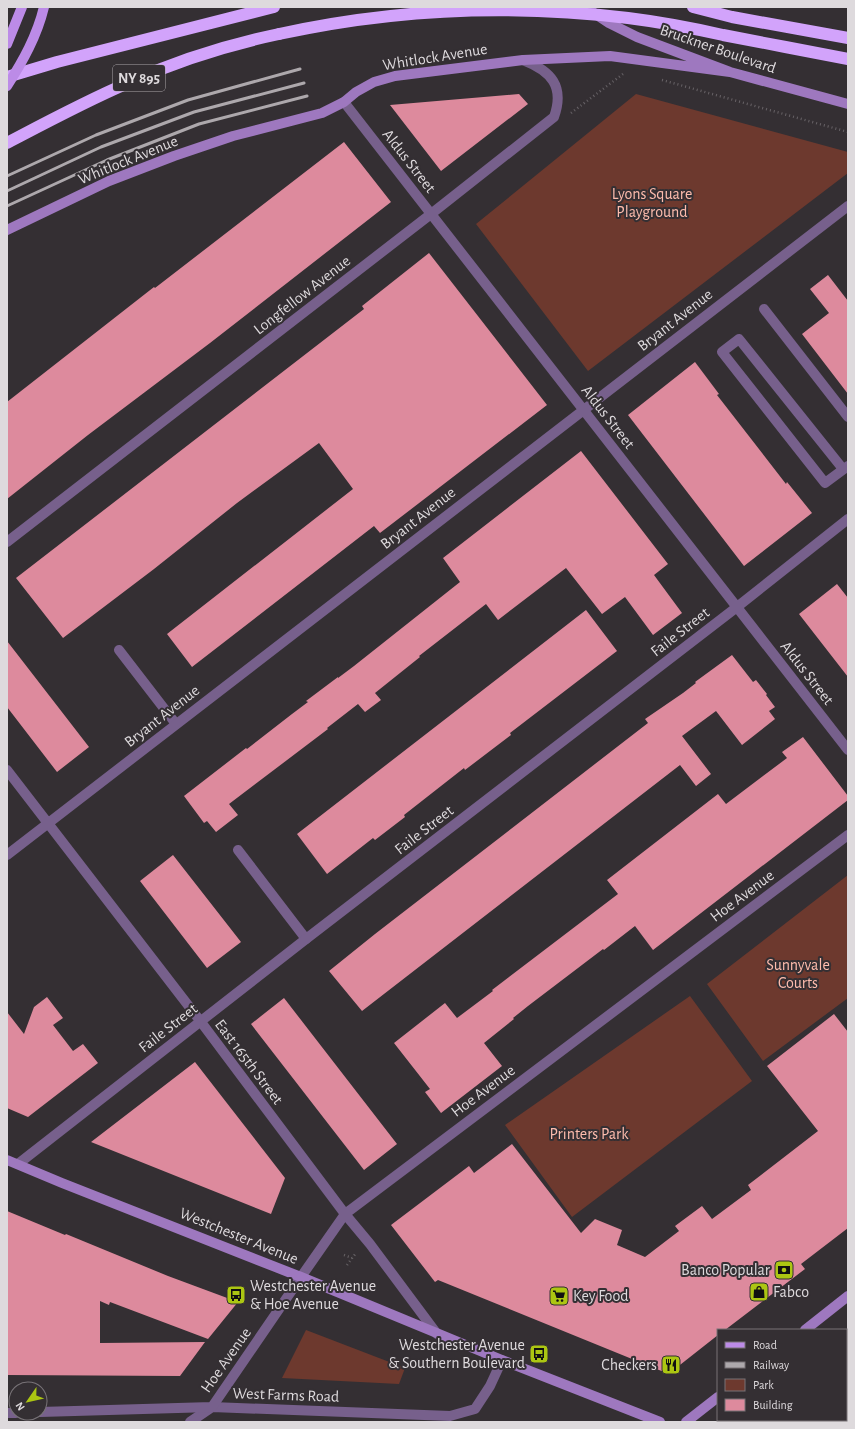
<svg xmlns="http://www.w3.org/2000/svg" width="855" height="1429" viewBox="0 0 855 1429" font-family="'Alegreya Sans',sans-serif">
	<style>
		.green { fill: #6d392e }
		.building { fill: #dd8a9d }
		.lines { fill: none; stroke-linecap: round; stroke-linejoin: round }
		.path { stroke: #686367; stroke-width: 2.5; stroke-dasharray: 1 3; stroke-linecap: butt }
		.service { stroke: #77608c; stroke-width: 10 }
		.minor { stroke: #77608c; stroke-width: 10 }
		.tertiary { stroke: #77608c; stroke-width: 10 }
		.secondary { stroke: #9e78bf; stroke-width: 10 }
		.primary { stroke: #bc8be7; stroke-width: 10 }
		.motorway { stroke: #d2a3fb; stroke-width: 12 }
		.rail { stroke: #ada8ac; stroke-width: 3 }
		.primary-bridge { stroke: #bc8be7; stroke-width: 10 }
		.motorway-bridge { stroke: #d2a3fb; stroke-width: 12 }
		.labels { text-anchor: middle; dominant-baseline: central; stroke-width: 4; stroke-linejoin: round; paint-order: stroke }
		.shield { fill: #342f33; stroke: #aba7aa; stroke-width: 1 }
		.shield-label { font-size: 15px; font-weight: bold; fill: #dedadd }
		.street-label { font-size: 16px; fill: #dedadd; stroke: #342f33 }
		.park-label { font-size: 16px; fill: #febcad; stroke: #342f33 }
		.poi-label { font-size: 16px; fill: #dedadd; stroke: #342f33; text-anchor: end }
	</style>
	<rect width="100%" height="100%" fill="#342f33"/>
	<!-- green -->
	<path class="green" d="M636,94L848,152V173L588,371L476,224Z
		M848,875V998L763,1061L707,984Z
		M690,996L752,1081L572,1217L505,1125Z
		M306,1330L405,1368L399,1384L282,1378Z"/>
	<!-- building -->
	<path class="building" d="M519,94L528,104L441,171L390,105Z
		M344,142L391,202L210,343L88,435L7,499V402L154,287L155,288Z
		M429,253L547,405L380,533L374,526L192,667L167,634L353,489L319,443L237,503L154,569L63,638L16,578L364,309L362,306Z
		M828,275L848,301V394L802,334L829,313L810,289Z
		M695,362L719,394L717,395L786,484L787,482L812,513L744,566L628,415Z
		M581,451L668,564L654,575L682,613L653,635L625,597L602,614L566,568L498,620L486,604L419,656L420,657L375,693L381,700L365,712L358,704L327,728L328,729L229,804L238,815L216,832L207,821L204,823L184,796L246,748L247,749L292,714L308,702L306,701L338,677V678L354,666L460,582L443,558Z
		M837,584L848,598V677L799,614Z
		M586,610L617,651L510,733L511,735L465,770L464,768L404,815L405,817L375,840L373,838L327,874L297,834Z
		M7,641L89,747L57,772L7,707Z
		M732,655L753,682L756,680L767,694L766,695L775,707L769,711L775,719L742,745L716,711L682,736L711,774L696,786L680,765L362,1011L329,971L375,934L648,723L645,719L683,693L696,683L695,682Z
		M803,737L848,796V800L653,950L635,926L604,950L603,949L528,1006L513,1018L514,1019L484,1043L502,1066L441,1113L425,1092L430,1089L394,1043L445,1003L457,1018L493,991L492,990L618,894L607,880L718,794L726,804L787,758L782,752Z
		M173,855L241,942L207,968L140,881Z
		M47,997L63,1018L53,1025L73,1051L83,1044L98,1063L28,1117L7,1108V1012L24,1034L34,1007Z
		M284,998L397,1144L364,1170L251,1024Z
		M834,1014L848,1032V1228L801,1264L805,1269L725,1330H718V1335L671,1372H664L438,1280L435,1282L391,1225L469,1166L474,1173L512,1144L581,1233L595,1219L622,1230L617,1245L645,1257L679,1231L675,1226L702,1206L712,1219L751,1190L748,1185L818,1131L767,1066Z
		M195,1062L285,1178L271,1214L91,1142Z
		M7,1211L65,1235L66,1234L168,1276L238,1302L208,1339L110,1302L109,1305L100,1301V1343L205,1342L180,1376L7,1375Z"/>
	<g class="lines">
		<!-- path -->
		<path class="path" d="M662,80L848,132
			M571,113L623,74
			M344,1255L352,1258
			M347,1265L356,1253"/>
		<!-- service -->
		<path class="service" d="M764,309L848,417
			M843,469L739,339L722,352L825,483L848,466
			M119,650L176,724
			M238,850L306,939"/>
		<!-- minor -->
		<path class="minor" d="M344,102L848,750
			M7,542L431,214L554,117C565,86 551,71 523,60
			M7,770L201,1022L345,1214L370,1244L437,1334
			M7,855L848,206
			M18,1164L306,939L737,607L848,519
			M301,1277L345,1214L848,835
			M190,1422L212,1407L450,1416L475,1409L490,1386L502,1360"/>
		<!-- tertiary -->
		<path class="tertiary" d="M40,1412L212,1407L301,1277
			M7,1413H16"/>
		<!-- secondary -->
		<path class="secondary" d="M585,7L609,23L637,37L730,72L848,104
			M7,230L109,181L174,156L233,136L322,113L344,102L356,92L374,82L395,76L523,60L610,56L730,72
			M7,1160L62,1183L301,1277L502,1360L660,1422
			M805,1330L848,1296
			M686,1422L718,1397"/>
		<!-- primary -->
		<path class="primary" d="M7,44L22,7"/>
		<!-- motorway -->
		<path class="motorway" d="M693,7L732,17L848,38
			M7,77L57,62L274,7
			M7,143C47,122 86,101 128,83C176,61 227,45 279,34"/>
		<!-- rail -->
		<path class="rail" d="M7,176L96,135L188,100L300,69
			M7,191L101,147L194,112L304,83
			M7,206L107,160L199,124L307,96"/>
		<!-- primary-bridge -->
		<path class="primary-bridge" d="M7,86C23,61 37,36 44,7"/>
		<!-- motorway-bridge -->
		<path class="motorway-bridge" d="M279,34C393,9 512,4 628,18C660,22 692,28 723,35C765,43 806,51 848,59"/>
	</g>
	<!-- icons -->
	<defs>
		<g id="bank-square" transform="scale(1)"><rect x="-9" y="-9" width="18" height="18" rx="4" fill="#acc612" stroke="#342f33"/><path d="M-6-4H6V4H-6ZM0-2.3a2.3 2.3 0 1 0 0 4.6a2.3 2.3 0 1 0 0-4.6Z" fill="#111"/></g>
		<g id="shop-square" transform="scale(1)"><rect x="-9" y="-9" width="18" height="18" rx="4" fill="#acc612" stroke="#342f33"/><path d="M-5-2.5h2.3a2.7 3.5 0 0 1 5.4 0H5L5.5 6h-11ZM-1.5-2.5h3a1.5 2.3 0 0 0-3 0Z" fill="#111"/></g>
		<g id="bus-square" transform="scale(1)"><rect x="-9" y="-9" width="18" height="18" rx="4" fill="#acc612" stroke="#342f33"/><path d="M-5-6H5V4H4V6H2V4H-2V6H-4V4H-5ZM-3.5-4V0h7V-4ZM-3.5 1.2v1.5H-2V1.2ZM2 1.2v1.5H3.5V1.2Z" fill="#111"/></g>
		<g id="supermarket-square" transform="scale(1)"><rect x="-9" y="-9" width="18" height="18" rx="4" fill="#acc612" stroke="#342f33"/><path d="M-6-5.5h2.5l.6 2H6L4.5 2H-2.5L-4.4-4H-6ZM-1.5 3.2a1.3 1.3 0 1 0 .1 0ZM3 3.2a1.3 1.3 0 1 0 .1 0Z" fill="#111"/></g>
		<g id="restaurant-square" transform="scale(1)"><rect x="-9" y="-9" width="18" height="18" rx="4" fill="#acc612" stroke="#342f33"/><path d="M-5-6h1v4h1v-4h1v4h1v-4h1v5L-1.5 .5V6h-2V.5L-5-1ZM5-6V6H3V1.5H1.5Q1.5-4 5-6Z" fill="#111"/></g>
	</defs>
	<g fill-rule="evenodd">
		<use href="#bank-square" x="784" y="1270"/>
		<use href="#shop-square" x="759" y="1292"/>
		<use href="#bus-square" x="236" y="1295"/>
		<use href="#supermarket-square" x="559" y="1296"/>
		<use href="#bus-square" x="539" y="1354"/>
		<use href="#restaurant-square" x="671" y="1365"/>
	</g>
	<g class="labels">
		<!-- shield labels -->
		<rect class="shield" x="113" y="65" width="52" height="26" rx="3"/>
		<g class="shield-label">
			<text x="139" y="78">NY 895</text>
		</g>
		<!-- street labels -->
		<g class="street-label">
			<text transform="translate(718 49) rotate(19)">Bruckner Boulevard</text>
			<text transform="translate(435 57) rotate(-9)">Whitlock Avenue</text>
			<text transform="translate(128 160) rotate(-22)">Whitlock Avenue</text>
			<text transform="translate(409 161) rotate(52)">Aldus Street</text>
			<text transform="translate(302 295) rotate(-38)">Longfellow Avenue</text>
			<text transform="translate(675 320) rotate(-38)">Bryant Avenue</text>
			<text transform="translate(608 417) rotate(52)">Aldus Street</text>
			<text transform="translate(418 518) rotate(-38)">Bryant Avenue</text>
			<text transform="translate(680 632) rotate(-38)">Faile Street</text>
			<text transform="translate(807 673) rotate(52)">Aldus Street</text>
			<text transform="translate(162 716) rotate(-38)">Bryant Avenue</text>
			<text transform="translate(424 830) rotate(-38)">Faile Street</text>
			<text transform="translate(742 896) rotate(-37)">Hoe Avenue</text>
			<text transform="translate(168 1028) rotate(-38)">Faile Street</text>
			<text transform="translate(249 1062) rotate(53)">East 165th Street</text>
			<text transform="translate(483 1091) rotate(-37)">Hoe Avenue</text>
			<text transform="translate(239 1236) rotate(22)">Westchester Avenue</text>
			<text transform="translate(226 1360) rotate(-55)">Hoe Avenue</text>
			<text transform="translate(286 1395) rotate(2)">West Farms Road</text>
		</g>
		<!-- park labels -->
		<g class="park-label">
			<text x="652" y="194">Lyons Square<tspan x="652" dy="18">Playground</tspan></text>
			<text x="798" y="965">Sunnyvale<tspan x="798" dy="18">Courts</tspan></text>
			<text x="589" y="1134">Printers Park</text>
		</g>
		<!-- poi labels -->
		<g class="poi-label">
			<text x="770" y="1270">Banco Popular</text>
			<text x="250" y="1286" text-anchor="start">Westchester Avenue<tspan x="250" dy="18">&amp; Hoe Avenue</tspan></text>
			<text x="773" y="1292" text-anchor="start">Fabco</text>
			<text x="573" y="1296" text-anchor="start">Key Food</text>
			<text x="525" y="1345">Westchester Avenue<tspan x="525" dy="18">&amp; Southern Boulevard</tspan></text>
			<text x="657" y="1365">Checkers</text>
		</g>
	</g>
	<!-- border -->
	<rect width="855" height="1429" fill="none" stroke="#dedadd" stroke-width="16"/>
	<!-- legend -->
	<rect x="717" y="1329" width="130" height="92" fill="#342f33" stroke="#787377"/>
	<rect x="725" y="1342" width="20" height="6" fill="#bc8be7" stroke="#787377"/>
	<text x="753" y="1349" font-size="12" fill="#dedadd">Road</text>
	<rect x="725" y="1362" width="20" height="6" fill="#ada8ac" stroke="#787377"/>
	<text x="753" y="1369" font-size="12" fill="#dedadd">Railway</text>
	<rect x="725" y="1379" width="20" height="12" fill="#6d392e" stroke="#787377"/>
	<text x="753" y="1389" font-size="12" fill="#dedadd">Park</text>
	<rect x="725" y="1399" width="20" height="12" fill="#dd8a9d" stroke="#787377"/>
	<text x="753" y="1409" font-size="12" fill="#dedadd">Building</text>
	<!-- north arrow -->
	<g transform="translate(28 1401) rotate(236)"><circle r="19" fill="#342f33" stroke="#787377"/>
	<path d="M0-3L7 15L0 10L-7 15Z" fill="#acc612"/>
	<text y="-6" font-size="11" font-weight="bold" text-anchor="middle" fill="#dedadd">N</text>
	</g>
</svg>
